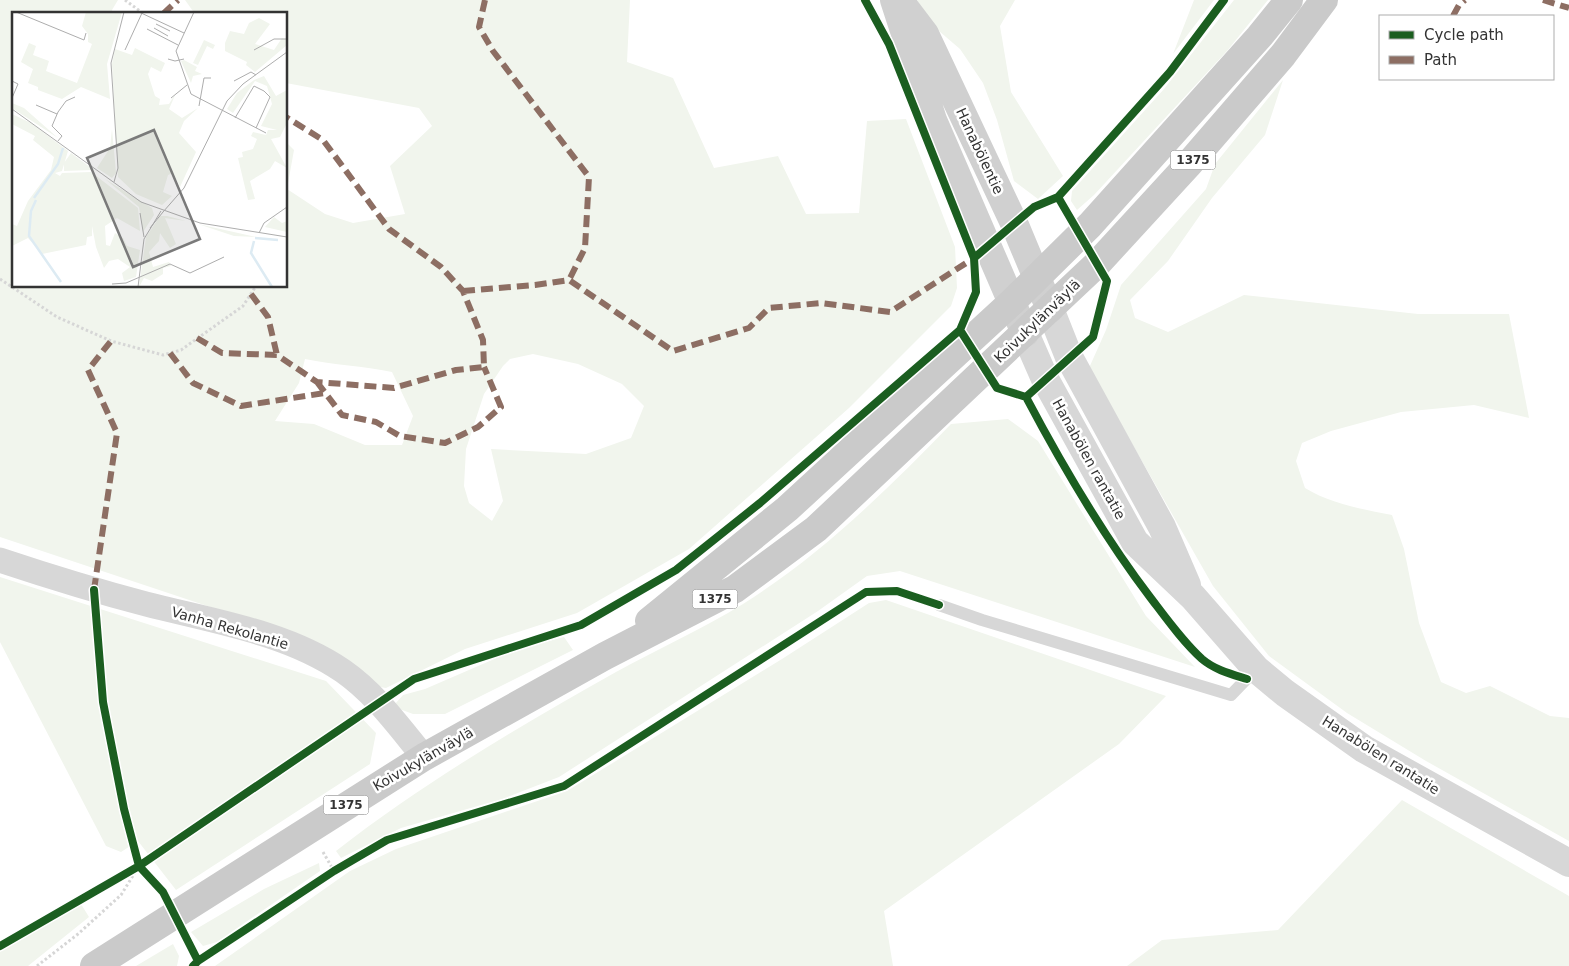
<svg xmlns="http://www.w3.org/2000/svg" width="1569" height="966" viewBox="0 0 1569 966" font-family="'DejaVu Sans',sans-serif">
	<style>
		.green { fill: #f1f5ed; fill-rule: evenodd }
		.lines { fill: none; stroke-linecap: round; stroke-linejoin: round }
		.path { stroke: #d6d6d6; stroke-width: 3; stroke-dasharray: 2.5 2.5; stroke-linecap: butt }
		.service { stroke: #d7d7d7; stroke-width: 12 }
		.minor { stroke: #d7d7d7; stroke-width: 25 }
		.tertiary { stroke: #d7d7d7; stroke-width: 28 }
		.secondary { stroke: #d0d0d0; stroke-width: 28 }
		.primary { stroke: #cacaca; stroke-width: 28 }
		.quiet { stroke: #8d6e63; stroke-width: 6; stroke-dasharray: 12 6; stroke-linecap: butt }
		.cycleway-casing { stroke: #fff; stroke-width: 11 }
		.cycleway { stroke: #1b5e20; stroke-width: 8 }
		.labels { text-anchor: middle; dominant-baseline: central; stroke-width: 5; stroke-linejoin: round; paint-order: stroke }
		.shield { fill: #fff; stroke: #707070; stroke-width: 1 }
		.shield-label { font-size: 12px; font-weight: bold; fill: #333 }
		.street-label { font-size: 14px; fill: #333; stroke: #fff }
		.inset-river { fill: none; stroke: #ddebf3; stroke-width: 2.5 }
		.inset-road { fill: none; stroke: #adadad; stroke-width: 1 }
		.view { fill: #7a7a7a; fill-opacity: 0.15; stroke: #7a7a7a; stroke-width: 2.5 }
		.inset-edge { fill: none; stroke: #333; stroke-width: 2.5 }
	</style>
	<rect width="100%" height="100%" fill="#fff"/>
	<!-- green -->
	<path class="green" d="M0,0H118L112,10L113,14H14V286H286V142L294,150L287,189L325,214L353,223L405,214L390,166L432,126L419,108L286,83V14H195L185,0H630L627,62L673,78L714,168L778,156L806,214L859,213L867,121L906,119L955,247L957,288L951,306L849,408L689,549L577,613L465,649L386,688L380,687L312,641L0,537ZM533,354L578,364L622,384L644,406L631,438L586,454L491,449L503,501L492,521L469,503L464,486L466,449L484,394L503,366L510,359ZM305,359C334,365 363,366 392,372L413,416L402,445H365L314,424L275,421L299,383Z
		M917,0H1015L1000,26L1011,92L1063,176L1038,199L1014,181L997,120L983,83L960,49L932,25Z
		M1194,0H1214L1173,54Z
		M1234,0H1268L1227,51L1094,195L1077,210L1071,201L1072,191L1164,89Z
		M1283,80L1265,135L1212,198L1168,261L1130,300L1135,318L1168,332L1244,295L1418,314H1509L1529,418L1474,405L1401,412L1331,431L1302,443L1296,461L1305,488C1331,504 1362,509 1392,515L1404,549L1419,623L1441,682L1466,693L1490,686L1550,716L1569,718V841L1426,761L1347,713L1269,656L1213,586L1089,368L1106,330L1121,285L1206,189L1215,164Z
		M1008,419L1038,441L1146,616L1195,667L900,571L867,576L818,611L559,777L502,799L401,828L341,858L336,851C423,783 520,726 616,672C658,649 702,629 743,604C821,555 887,490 951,424Z
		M0,577L326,681L376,733L370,764L176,890L138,841L121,852L106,846L0,642Z
		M886,600L1166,696L1119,744L884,911L893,966H215L350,871L396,849L567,791L782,659L869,603Z
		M564,637L573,650L445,714H413L397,708L395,704L403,695L425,689L515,650Z
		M1402,800L1569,896V966H1127L1162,940L1278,930Z
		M319,863L320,871L217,942L203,946L191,932L264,889Z
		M81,904L89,917L28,966H0V952Z
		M173,944L179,956L177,966H136Z"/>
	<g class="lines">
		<!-- path -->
		<path class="path" d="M125,0L144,14
			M0,279L57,317L111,341L163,355L181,350L243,306L256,286
			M323,852L334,871
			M37,966L78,934L121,895L139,866"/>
		<!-- service -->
		<path class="service" d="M939,605L982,620L1231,695L1256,669"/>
		<!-- minor -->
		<path class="minor" d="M0,560C48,576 97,591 146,604C212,621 286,632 343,671C376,694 399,727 424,757"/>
		<!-- tertiary -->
		<path class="tertiary" d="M1050,309L1069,357L1162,527L1187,585
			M1025,333L1045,379L1135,542L1193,597L1256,669L1285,693L1364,749L1569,863"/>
		<!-- secondary -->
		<path class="secondary" d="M894,0L933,120L1025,333
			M900,1L925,34L1014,223L1050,309"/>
		<!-- primary -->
		<path class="primary" d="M649,621L787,509L1012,302L1090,225L1259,37L1289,0
			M94,966L424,757L605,656L735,589L816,529L1098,263L1188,165L1283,55L1324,0"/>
		<!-- quiet -->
		<path class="quiet" d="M485,0L479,27L493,51L589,177L585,248L569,280
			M1543,0L1569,8
			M163,14L178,0
			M1453,16L1459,5L1465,0
			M463,291L535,285L569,280L673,351L749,328L769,308L821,303L890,312L974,258
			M251,294L268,317L277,355
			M197,338L222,353L277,355L317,382L394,388L456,370L484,367L483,340L463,291L441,267L389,229L323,140L286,117
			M170,353L193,383L241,406L325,393
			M317,382L342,415L376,422L400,436L445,443L478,427L501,407L484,367
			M94,590L117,433L88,370L111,341"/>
		<!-- cycleway casing -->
		<g class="cycleway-casing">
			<path id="cycleway" d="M974,258L1034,207L1058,197L1170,72L1224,0
				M960,330L997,388L1026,397C1063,467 1102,534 1150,597C1166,618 1183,642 1202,659C1215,670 1231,674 1247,679
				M1026,397L1093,337L1107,281L1058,197
				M94,590L103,702L124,809L139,866L163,892L198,961
				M0,946L139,866L414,679L581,625L676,570L760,503L960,330L976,292L974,258L889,44L865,0
				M193,966L198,961L334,871L387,840L564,786L866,592L897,591L939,605"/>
		</g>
		<!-- cycleway -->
		<use href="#cycleway" class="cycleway"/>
	</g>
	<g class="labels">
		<!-- shield labels -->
		<g class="shield">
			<rect x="1170.5" y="150.5" width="45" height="19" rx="4"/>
			<rect x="692.5" y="589.5" width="45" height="19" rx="4"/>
			<rect x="323.5" y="795.5" width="45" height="19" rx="4"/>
		</g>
		<g class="shield-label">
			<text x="1193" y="160">1375</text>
			<text x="715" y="599">1375</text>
			<text x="346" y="805">1375</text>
		</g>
		<!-- street labels -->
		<g class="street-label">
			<text transform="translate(980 151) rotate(65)">Hanabölentie</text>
			<text transform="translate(1037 321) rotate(-44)">Koivukylänväylä</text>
			<text transform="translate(1089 459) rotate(61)">Hanabölen rantatie</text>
			<text transform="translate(230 628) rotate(16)">Vanha Rekolantie</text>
			<text transform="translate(1381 755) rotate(32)">Hanabölen rantatie</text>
			<text transform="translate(423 759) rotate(-30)">Koivukylänväylä</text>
		</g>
	</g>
	<!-- overview -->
	<g transform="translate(12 12)">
		<rect width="275" height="275" fill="#fff"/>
		<path d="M74,0H110L95,52L98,87L69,75L50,87L26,78V75L16,71L21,57L9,50L17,31L24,34L21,43L37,49L34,59L65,71L80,32L76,30V22L70,14ZM247,6L258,12L243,32L262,38L270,26L275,28V33L243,60L234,53L235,50L213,39V31L218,19L232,22L237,11ZM192,28L203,33L201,37L195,34L186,53L181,51ZM123,36L153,51L149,60L139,55L136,62L143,84L148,87L147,93L157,92L164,81L157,97L170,106L186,96L172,109L167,121L184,140L168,175L161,161L156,163L151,180L160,184L150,193L124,182L106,165L100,52L103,37L120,43ZM172,48L185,55L183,59L190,62L181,64L179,71L169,49ZM252,64L264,84L275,78V111L268,125L259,127L275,156L263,149L258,157L238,169L243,187L236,188L226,146L231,145L230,140L241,137L245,127L239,124L241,120L254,123L256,118H265L249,114L260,92L255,74L243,69L221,101L215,97L225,81L242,68ZM0,91L12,96L46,126L0,96ZM0,102L19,111L56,139L50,159L43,161L48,164L50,161L79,160L126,196L128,219L105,206L93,214L94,233L98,234L103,221L111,226L115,234L128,238L124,265L112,269L110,261L118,255L106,247L97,249L92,256L84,235L80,214V224L75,225L74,233L30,242L16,226L0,234V212L5,214L16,189L39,158L42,145L21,128L23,124L0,112ZM100,117L104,161L100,166L85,156L98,136ZM59,141L82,158L52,159V151ZM93,167L140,196L142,203L131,220L127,195ZM148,204H155L174,209L153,206L164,232L158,236L148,221L147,229L137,240L141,255L157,250L159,254L151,256V262L140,269L132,266L127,275L134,225ZM262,205L270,211L275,209V220L253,215ZM186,212L244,225L222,224Z" fill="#f1f5ed"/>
		<path class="inset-river" d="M22,186L46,152L51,136M24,188L19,199L17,224L49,270M243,226L266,228M242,229L239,241L260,275"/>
		<path class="inset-road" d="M4,0L72,28L74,21M127,0L172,21M182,0L164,39L179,82L254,121M144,12L158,19M142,16L156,24M135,17L166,33M113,38L130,1M242,38L262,27H275M156,47L163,49L172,47M0,69L6,72L0,86M222,69L239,60L244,63M159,86L175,73M24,93L45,102M187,94L192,66H199M0,97L129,190L188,211L275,225M223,106L242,74L252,79L258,85L244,116M46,129L50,124L40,114L46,100L54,89L63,85M102,170L106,156L99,51L112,0M151,200L172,176L215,89L231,72L275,40M128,201L132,225M138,216L151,200M247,221L252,211L275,195M100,272L114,271L158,252L178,261L212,245M126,275L132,227L149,199"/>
		<path class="view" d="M142,118L188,227L121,255L75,146Z"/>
		<rect width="275" height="275" class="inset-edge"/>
	</g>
	<!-- legend -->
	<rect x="1379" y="15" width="175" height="65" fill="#ffffff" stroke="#adadad"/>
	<rect x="1389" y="31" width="25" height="8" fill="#1b5e20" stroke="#adadad"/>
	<text x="1424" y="40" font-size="15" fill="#333333">Cycle path</text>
	<rect x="1389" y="56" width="25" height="8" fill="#8d6e63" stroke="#adadad"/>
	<text x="1424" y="65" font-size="15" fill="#333333">Path</text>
</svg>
